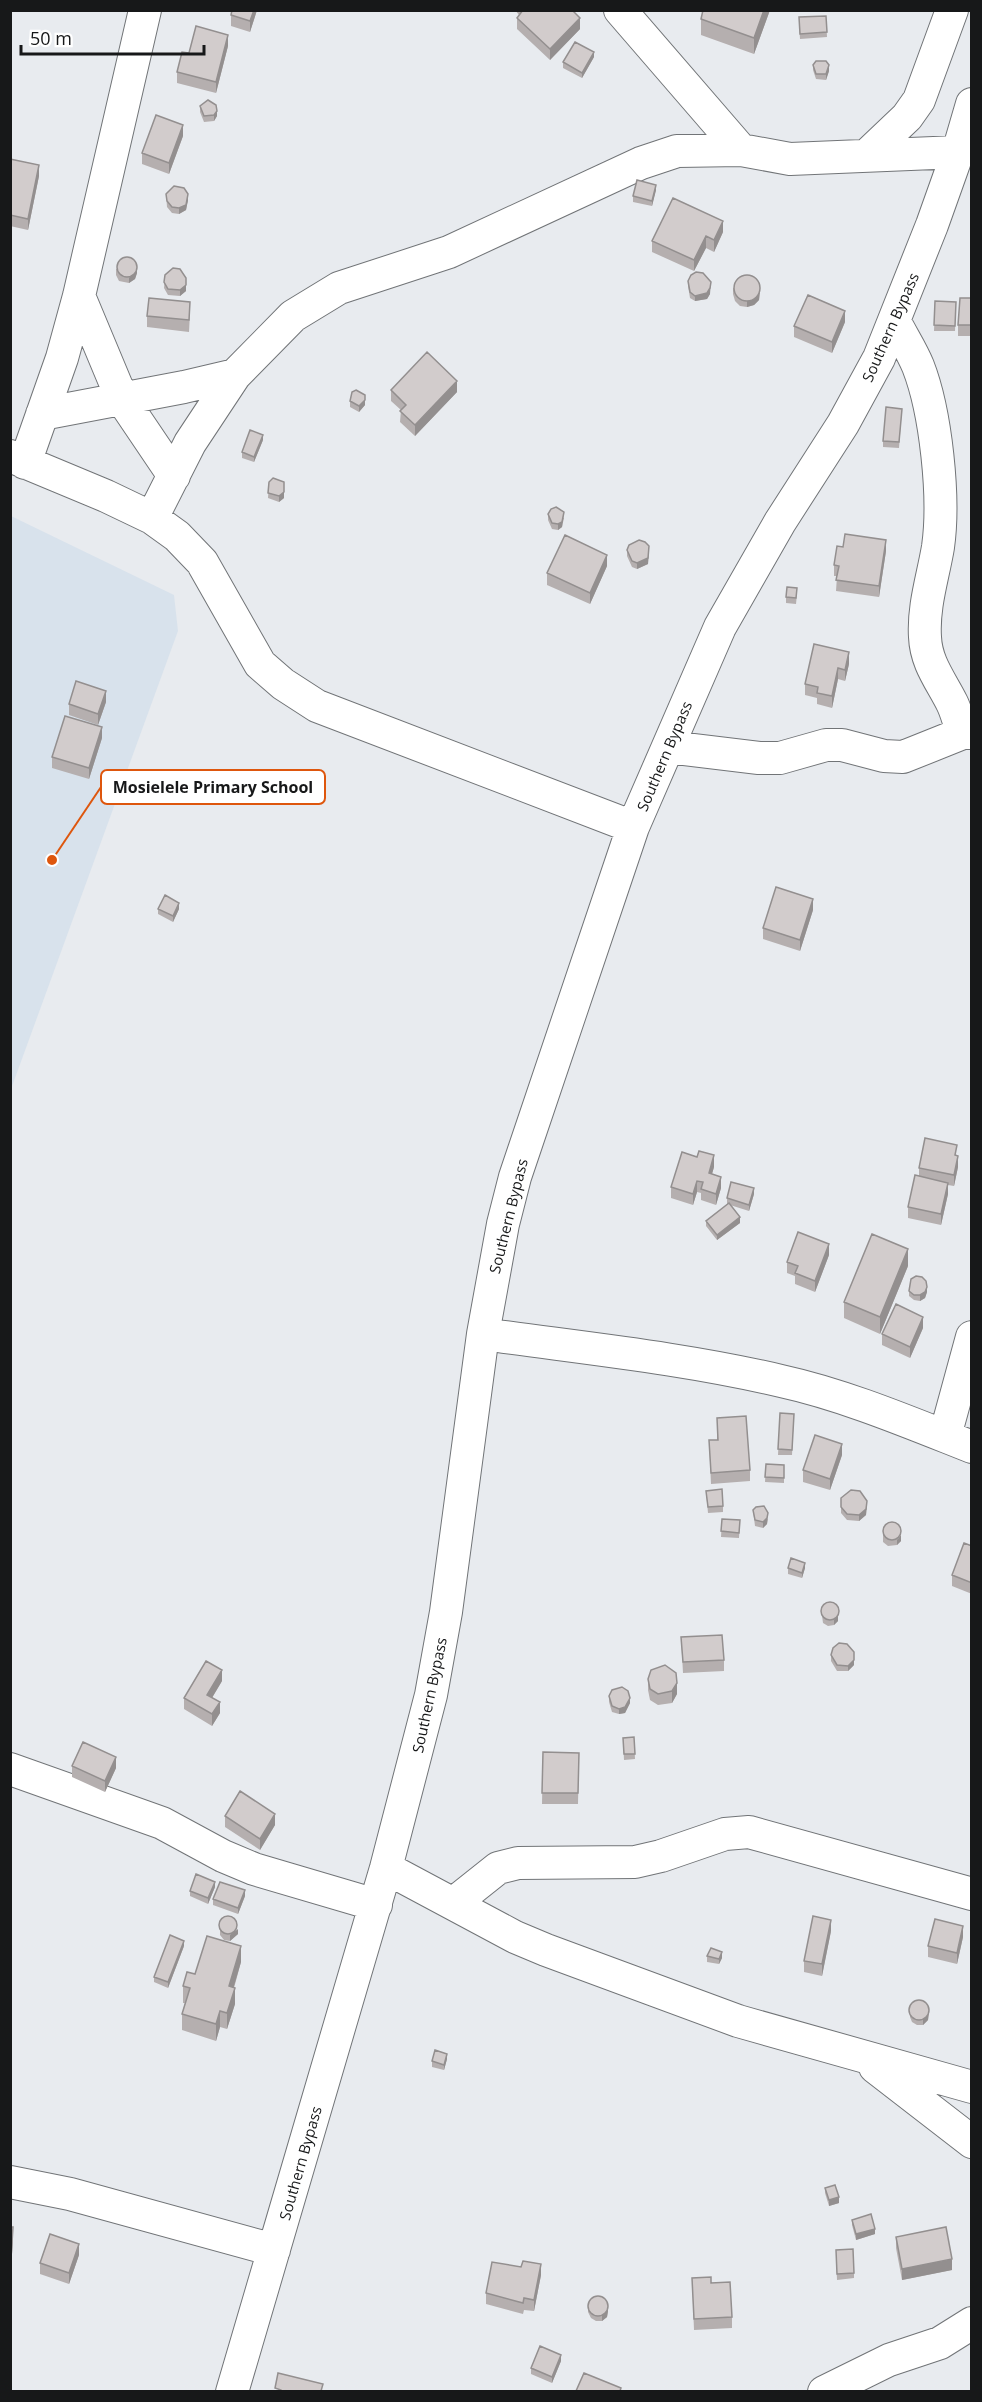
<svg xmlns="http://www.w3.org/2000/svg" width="982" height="2402" viewBox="0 0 982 2402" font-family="'Open Sans',sans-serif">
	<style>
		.built { fill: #d8e2ec }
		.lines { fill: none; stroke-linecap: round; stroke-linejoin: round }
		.minor-casing { stroke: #717477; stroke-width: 34 }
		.minor { stroke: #fff; stroke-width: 32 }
		.wall { fill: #b5afaf }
		.shaded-wall { fill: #938f8f }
		.building { fill: #d2cccc; stroke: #938f8f; stroke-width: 1.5 }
		.labels { text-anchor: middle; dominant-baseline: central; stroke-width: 4.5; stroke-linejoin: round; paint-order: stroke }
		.street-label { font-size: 15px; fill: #171819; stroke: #fff }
		.leader { fill: none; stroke: #de560d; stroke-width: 2 }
		.callout-dot { fill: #de560d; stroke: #fff; stroke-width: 2 }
		.callout { fill: #fff; stroke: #de560d; stroke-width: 2 }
		.callout-label { font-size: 16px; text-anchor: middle; font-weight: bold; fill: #171819 }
	</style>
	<rect width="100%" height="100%" fill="#e8ebef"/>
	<!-- built -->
	<path class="built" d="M11,516L174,595L178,631L11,1089Z"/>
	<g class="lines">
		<!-- minor casing -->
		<g class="minor-casing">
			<path id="minor" d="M620,10L741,150L790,159L958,152
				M867,155L907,117L919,100L952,10
				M79,296L122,399L174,476
				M895,322C902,336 912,351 918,366C936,412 945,498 938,547C933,577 923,606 925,637C926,663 941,681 952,703C957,713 959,724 963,733
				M42,414L184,387L235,375
				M10,456L106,496L152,518L177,536L202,562L260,664L283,684L317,706L633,827
				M25,463L62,358L79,296L145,10
				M152,518L190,443L235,375L293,316L339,288L449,252L641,163L677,151L741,150
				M668,747L759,758H780L826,745H842L884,756L903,757L963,733H972
				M483,1334C582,1348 683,1358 781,1381C845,1395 911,1423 972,1447
				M945,1436L972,1337
				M10,1769L162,1823L223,1856L254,1869L376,1905
				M386,1868L515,1937L546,1950L738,2021L972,2087
				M454,1903L498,1868L518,1863L635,1862L661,1856L725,1834L749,1832L972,1894
				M875,2067L972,2142
				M10,2182L70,2194L274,2250
				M232,2392L386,1868L431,1695L446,1612L483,1334L503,1224L515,1177L633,827L720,627L780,522L843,424L879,358L932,225L958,152L972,104
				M824,2392L889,2360L940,2343L972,2323"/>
		</g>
		<!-- minor -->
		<use href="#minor" class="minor"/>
	</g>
	<!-- wall -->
	<path class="wall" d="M257,10L250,32L231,26V15Z
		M515,10H572L580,29L550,60L517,29V18L519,15Z
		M703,10H770L754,54L701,35V19Z
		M826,16L827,37L800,39L799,23Z
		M228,46L216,93L177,83V72Z
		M594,57L582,78L563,68V62Z
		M813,65L829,71L826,80L816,79L813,70Z
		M200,106L217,116L214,121L204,122L200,112Z
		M183,136L169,174L142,164V153Z
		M10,159L39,176L28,230L10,226Z
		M656,190L652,206L633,202V196Z
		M166,194L188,200L186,210L179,214L172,213L167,207Z
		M723,232L714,252L706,248L694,271L652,252V241Z
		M116,269L137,273L135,279L129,283L119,281L116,275Z
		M165,275L186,283V291L180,296L168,295L164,288Z
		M688,281L710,294L707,299L695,301L690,298L688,286Z
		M733,288L760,293L759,300L754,305L747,307L740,306L735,301L733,294Z
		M972,298V336H958V325Z
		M935,301L956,302L955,331H934Z
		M190,313L189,332L147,327V316Z
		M845,322L832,353L794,337V326Z
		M391,390L457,392L415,436L400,422L401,410L391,401Z
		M350,401L365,405L359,412L350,407Z
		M902,409L899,448L883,447V441Z
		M263,440L254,462L242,458V452Z
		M269,482H284V498L279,502L268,498Z
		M548,514L564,518L562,527L558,530L552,529L548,520Z
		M627,550L649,552L648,564L637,569L632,567L627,556Z
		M886,551L879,597L836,591L837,576H834V565Z
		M607,566L590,604L547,585V573Z
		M797,594L796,604L786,603V597Z
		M849,664L845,681L838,679L832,708L817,704V698L805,695V684Z
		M106,702L98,725L69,715V704Z
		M102,738L89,779L52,768V757Z
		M158,909H179L173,922L158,914Z
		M813,910L800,951L763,939V928Z
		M957,1156L958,1167L954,1186L948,1185V1194L941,1225L908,1218V1207L919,1176V1168Z
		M714,1167L712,1174L721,1188L716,1205L701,1200V1193L697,1192L693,1205L671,1198V1187Z
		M754,1194L749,1211L730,1205L740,1223L717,1240L706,1226V1221L728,1204H727V1198Z
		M829,1255L815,1292L795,1284V1276L787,1273V1262Z
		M908,1266L880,1334L844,1318V1302Z
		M909,1291L927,1292L925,1298L920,1301L914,1300L909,1296Z
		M923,1328L910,1358L882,1345V1334Z
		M780,1413L794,1414L792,1455H778Z
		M717,1418L750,1470V1481L711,1484L709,1440H717Z
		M842,1455L830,1490L803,1482V1470Z
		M766,1464L784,1465V1483L765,1482Z
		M706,1491L723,1506V1512L708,1513Z
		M841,1498L867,1506L866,1515L859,1521L847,1520L841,1513Z
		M753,1510L768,1519L767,1524L763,1528L755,1526Z
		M722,1519L740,1520L739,1538L721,1537Z
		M883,1527L901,1541L897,1545L888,1546L883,1542Z
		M972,1546V1594L952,1586V1575Z
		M788,1568H805L802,1578L788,1574Z
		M821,1608L838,1621L834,1625L828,1626L823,1623Z
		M681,1637L724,1660V1671L683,1673Z
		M831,1655L854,1665L848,1671H837L831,1661Z
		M648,1679L677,1694L672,1703L658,1705L650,1700L648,1690Z
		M222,1681L212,1698L220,1713L212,1726L184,1709V1698Z
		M609,1696L630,1703L625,1713L619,1714L612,1712L609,1702Z
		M634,1737L635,1759L624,1760L623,1738Z
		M543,1752L579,1753L578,1804H542Z
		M72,1766L116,1768L105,1792L72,1777Z
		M225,1816L275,1825L260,1850L225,1827Z
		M215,1887L208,1904L190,1896V1891Z
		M245,1896L238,1914L213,1905V1899Z
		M220,1920L238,1934L230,1941L224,1940L220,1935Z
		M831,1931L822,1976L804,1972V1961Z
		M963,1937L957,1964L928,1957V1946Z
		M184,1946L168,1988L154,1982V1977Z
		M707,1956L722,1958L719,1964L707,1962Z
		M241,1962L234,1988L235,2004L227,2029L220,2027L216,2041L182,2030V2014L185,2003H183V1986L195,1974Z
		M910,2011L929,2014L928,2020L923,2025H917L912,2022L910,2017Z
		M447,2059L444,2070L432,2067V2061Z
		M825,2188L839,2203L829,2206L825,2193Z
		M852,2220L875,2234L856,2240L852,2225Z
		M896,2237L952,2270L902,2280L896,2248Z
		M79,2255L69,2284L40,2274V2263Z
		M836,2256L854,2273V2278L837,2280Z
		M541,2275L534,2311L524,2310L523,2314L486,2304V2293Z
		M692,2278L711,2283L732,2317V2328L694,2330Z
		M588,2306L608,2311L607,2317L602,2321H596L591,2318L588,2312Z
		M561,2361L552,2383L531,2374V2368Z"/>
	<!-- shaded-wall -->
	<path class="shaded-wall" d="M254,10H257L250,32V21Z
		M764,10H770L754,54V38Z
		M580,18V29L550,60V49Z
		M228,35V46L216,93V82Z
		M594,52V57L582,78V73Z
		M829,65V71L826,80V74Z
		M217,111V116L214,121V115Z
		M183,125V136L169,174V163Z
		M39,165V176L28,230V219Z
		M656,185V190L652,206V201Z
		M188,194V200L186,210L179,214V208Z
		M723,221V232L714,252V240Z
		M706,236V248L694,271V260Z
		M137,267V273L135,279L129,283V278Z
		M186,278V291L180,296V290Z
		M711,282L710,294L707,299L695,301V296Z
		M760,287L759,300L754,305L747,307V301Z
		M845,311V322L832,353V342Z
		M457,381V392L415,436V425Z
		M365,400V405L359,412V406Z
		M263,435V440L254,462V457Z
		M284,492V498L279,502V496Z
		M564,512L562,527L558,530V524Z
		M886,540V551L879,597V586Z
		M649,546L648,564L637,569V563Z
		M607,555V566L590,604V593Z
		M849,652V664L845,681V670Z
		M838,668V679L832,708V696Z
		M106,691V702L98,725V714Z
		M102,727V738L89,779V768Z
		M813,899V910L800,951V940Z
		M179,903V909L173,922V916Z
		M714,1155V1167L709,1184V1173Z
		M958,1156V1167L954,1186V1175Z
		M721,1177V1188L716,1205V1194Z
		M697,1181V1192L693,1205V1194Z
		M948,1183V1194L941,1225V1214Z
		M754,1188V1194L749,1211V1205Z
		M740,1217V1223L717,1240V1235Z
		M829,1244V1255L815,1292V1281Z
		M908,1249V1266L880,1334V1317Z
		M927,1287V1292L925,1298L920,1301V1295Z
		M923,1317V1328L910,1358V1347Z
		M842,1444V1455L830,1490V1479Z
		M867,1501L866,1515L859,1521V1515Z
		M768,1513L767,1524L763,1528V1522Z
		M901,1535V1541L897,1545V1540Z
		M805,1563V1568L802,1578V1573Z
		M838,1615V1621L834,1625V1620Z
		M854,1652V1665L848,1671V1666Z
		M222,1670V1681L207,1706V1695Z
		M677,1683V1694L672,1703V1691Z
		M630,1698V1703L625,1713L619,1714V1709Z
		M220,1702V1713L212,1726V1714Z
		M116,1757V1768L105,1792V1781Z
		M275,1814V1825L260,1850V1839Z
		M215,1882V1887L208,1904V1898Z
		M245,1890V1896L238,1914V1908Z
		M831,1920V1931L822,1976V1964Z
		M963,1926V1937L957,1964V1953Z
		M238,1929V1934L230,1941V1935Z
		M184,1941V1946L168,1988V1982Z
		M241,1946V1962L229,2003V1986Z
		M722,1952V1958L719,1964V1959Z
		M235,1988V2004L227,2029V2013Z
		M929,2008L928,2020L923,2025V2019Z
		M220,2011V2027L216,2041V2024Z
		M447,2054V2059L444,2070V2065Z
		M839,2197V2203L829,2206V2200Z
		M13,2227V2238L11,2270V2258Z
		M875,2229V2234L856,2240V2234Z
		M79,2244V2255L69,2284V2273Z
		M952,2259V2270L902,2280V2269Z
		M541,2264V2275L534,2311V2300Z
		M608,2305V2311L607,2317L602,2321V2315Z
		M561,2355V2361L552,2383V2377Z"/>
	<!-- building -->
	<path class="building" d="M232,10H254L250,21L231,15Z
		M523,10H572L580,18L550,49L517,18Z
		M703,10H764L754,38L701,19Z
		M826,16L827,32L800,34L799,17Z
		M196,26L228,35L216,82L177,72L182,52L189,53Z
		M575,42L594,52L582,73L563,62Z
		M816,61H826L829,65L826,74H816L813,65Z
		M208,100L216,105L217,111L214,115L204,116L200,106Z
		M156,115L183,125L169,163L142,153Z
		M10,159L39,165L28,219L10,215Z
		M637,180L656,185L652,201L633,196Z
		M174,186L184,188L188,194L186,205L179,208L172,207L167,201L166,194Z
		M673,198L723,221L714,240L706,236L694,260L652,241Z
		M117 267a10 10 0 1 1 20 0a10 10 0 1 1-20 0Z
		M173,268L180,269L186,278V285L180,290L168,289L164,282L165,275Z
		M696,272L703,273L711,282L710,288L707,293L695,296L690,292L688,281L691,275Z
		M734 288a13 13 0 1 1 26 0a13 13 0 1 1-26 0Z
		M808,295L845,311L832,342L794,326Z
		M149,298L190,302L189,320L147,316Z
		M960,298H972V325H958Z
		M935,301L956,302L955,326L934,325Z
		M427,352L457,381L415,425L400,411L406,405L391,390Z
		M356,390L365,395V400L359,406L350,401L352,392Z
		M886,407L902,409L899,442L883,441Z
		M250,430L263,435L254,457L242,452Z
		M273,478L284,482V492L279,496L268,493L269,482Z
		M556,507L564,512L562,522L558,524L552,523L548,514L551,509Z
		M845,534L886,540L879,586L836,580L839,566L834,565L837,546L843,547Z
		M565,535L607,555L590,593L547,573Z
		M639,540L645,542L649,546L648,558L637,563L632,561L627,550L629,545Z
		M787,587L797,588L796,598L786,597Z
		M814,644L849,652L845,670L838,668L832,696L817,693L818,687L805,684Z
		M76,681L106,691L98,714L69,704Z
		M65,716L102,727L89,768L52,757Z
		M776,887L813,899L800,940L763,928Z
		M165,895L179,903L173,916L158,909Z
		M925,1138L957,1145L955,1155L958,1156L954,1175L919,1168Z
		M699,1151L714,1155L709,1173L721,1177L716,1194L701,1189L703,1182L697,1181L693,1194L671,1187L682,1152L697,1157Z
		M915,1175L948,1183L941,1214L908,1207Z
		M731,1182L754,1188L749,1205L727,1198Z
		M729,1203L740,1217L717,1235L706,1221Z
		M798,1232L829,1244L815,1281L795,1273L798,1266L787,1262Z
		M872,1234L908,1249L880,1317L844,1302Z
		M916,1276L922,1277L926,1281L927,1287L925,1292L920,1295H914L909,1291L911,1279Z
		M896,1304L923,1317L910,1347L882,1334Z
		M780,1413L794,1414L792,1450L778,1449Z
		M746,1416L750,1470L711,1473L709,1440H718L717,1418Z
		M815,1435L842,1444L830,1479L803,1470Z
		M766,1464L784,1465V1478L765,1477Z
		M722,1489L723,1506L708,1507L706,1491Z
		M851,1490L860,1491L867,1501L866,1509L859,1515L847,1514L841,1507V1498Z
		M764,1506L768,1513L767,1518L763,1522L755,1520L753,1510L756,1507Z
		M722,1519L740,1520L739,1533L721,1531Z
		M883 1531a9 9 0 1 1 18 0a9 9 0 1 1-18 0Z
		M964,1543L972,1546V1583L952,1575Z
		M791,1558L805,1563L802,1573L788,1568Z
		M821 1611a9 9 0 1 1 18 0a9 9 0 1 1-18 0Z
		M722,1635L724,1660L683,1662L681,1637Z
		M839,1643L847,1644L854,1652V1660L848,1666L837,1665L831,1655L833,1648Z
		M206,1661L222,1670L207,1695L220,1702L212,1714L184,1698Z
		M665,1665L676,1673L677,1683L672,1691L658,1694L650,1689L648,1679L651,1670Z
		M622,1687L628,1691L630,1698L625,1707L619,1709L612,1706L609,1696L612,1690Z
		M634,1737L635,1754H624L623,1738Z
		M83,1742L116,1757L105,1781L72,1766Z
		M543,1752L579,1753L578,1793H542Z
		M240,1791L275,1814L260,1839L225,1816Z
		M196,1874L215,1882L208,1898L190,1891Z
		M220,1882L245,1890L238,1908L213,1899Z
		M219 1925a9 9 0 1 1 18 0a9 9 0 1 1-18 0Z
		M813,1916L831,1920L822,1964L804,1961Z
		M935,1919L963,1926L957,1953L928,1946Z
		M170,1935L184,1941L168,1982L154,1977Z
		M207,1936L241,1946L229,1986L235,1988L227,2013L220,2011L216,2024L182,2014L190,1988L183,1986L187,1972L195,1974Z
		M711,1948L722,1952L719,1959L707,1956Z
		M909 2010a10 10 0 1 1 20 0a10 10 0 1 1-20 0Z
		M435,2050L447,2054L444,2065L432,2061Z
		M835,2185L839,2197L829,2200L825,2188Z
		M871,2214L875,2229L856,2234L852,2220Z
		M10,2227H13L11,2258H10Z
		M946,2227L952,2259L902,2269L896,2237Z
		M50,2234L79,2244L69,2273L40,2263Z
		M853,2249L854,2273L837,2274L836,2250Z
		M523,2261L541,2264L534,2300L524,2298L523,2303L486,2293L492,2262L521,2267Z
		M711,2277V2283L730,2282L732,2317L694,2319L692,2278Z
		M588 2306a10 10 0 1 1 20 0a10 10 0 1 1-20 0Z
		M540,2346L561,2355L552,2377L531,2368Z
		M278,2373L323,2384L321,2391H281V2390L275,2388Z
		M584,2373L621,2388L620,2391H576Z"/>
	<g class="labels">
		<!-- street labels -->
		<g class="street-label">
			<text transform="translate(890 327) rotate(-66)">Southern Bypass</text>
			<text transform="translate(664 756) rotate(-67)">Southern Bypass</text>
			<text transform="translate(508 1216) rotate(-76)">Southern Bypass</text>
			<text transform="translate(429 1695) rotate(-78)">Southern Bypass</text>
			<text transform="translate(300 2163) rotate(-74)">Southern Bypass</text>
		</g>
	</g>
	<!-- callouts -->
	<path class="leader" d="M52 860L101 787"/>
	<circle class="callout-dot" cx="52" cy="860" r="6"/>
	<rect class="callout" x="101" y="770" width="224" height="34" rx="6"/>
	<g class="callout-label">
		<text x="213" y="793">Mosielele Primary School</text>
	</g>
	<!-- border -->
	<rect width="982" height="2402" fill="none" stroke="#171819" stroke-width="24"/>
	<!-- scale -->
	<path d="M21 45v9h183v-9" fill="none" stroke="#171819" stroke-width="3"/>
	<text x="30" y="45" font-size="18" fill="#171819" stroke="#ffffff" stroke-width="4.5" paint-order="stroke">50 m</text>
</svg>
